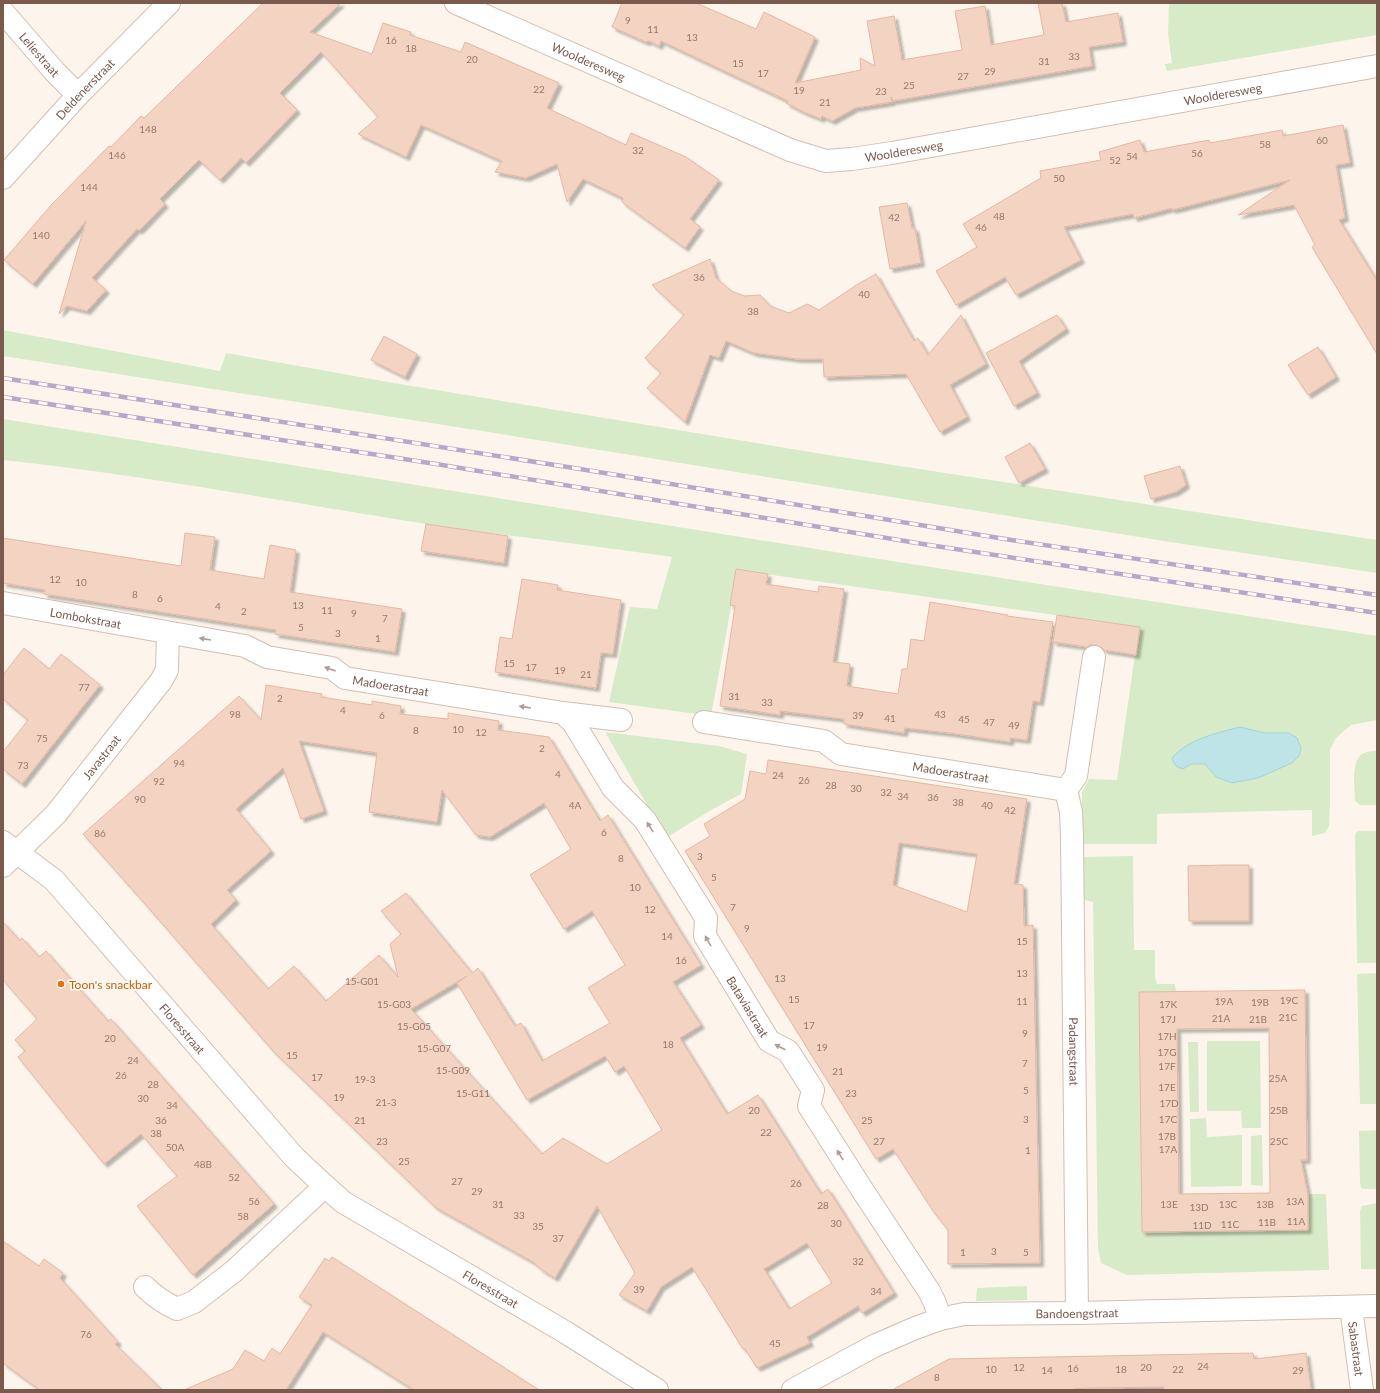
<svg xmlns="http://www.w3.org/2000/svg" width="1380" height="1393" viewBox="0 0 1380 1393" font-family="Lato,sans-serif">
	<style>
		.green { fill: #d8ebc8 }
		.water { fill: #bee4e7; stroke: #a4d4d9 }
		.building { fill: #f3d3c2; stroke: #e5b8a2; fill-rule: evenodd; filter: url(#shadow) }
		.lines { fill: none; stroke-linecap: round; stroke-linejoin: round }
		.street-casing { stroke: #d2beb2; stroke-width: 24 }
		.secondary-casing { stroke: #d5beaf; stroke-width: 24 }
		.street { stroke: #fff; stroke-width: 22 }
		.secondary { stroke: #fff; stroke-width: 22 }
		.rail-casing { stroke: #b7a7c8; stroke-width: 4.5 }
		.rail { stroke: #fff9f2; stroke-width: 3; stroke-dasharray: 9; stroke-linecap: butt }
		.oneway { fill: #af9c94 }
		.food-dot { fill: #e8710a; stroke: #fff9f2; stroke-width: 1.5 }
		.labels { text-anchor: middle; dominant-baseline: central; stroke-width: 3.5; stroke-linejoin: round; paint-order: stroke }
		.number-label { font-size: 10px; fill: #98786a }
		.street-label { font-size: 12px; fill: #795a4d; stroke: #fff9f2 }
		.food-label { font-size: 12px; fill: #c56008; stroke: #fff9f2; text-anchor: start }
	</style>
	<defs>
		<filter id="shadow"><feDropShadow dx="3.5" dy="3.5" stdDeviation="1" flood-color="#0004"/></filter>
	</defs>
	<rect width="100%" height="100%" fill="#fdf5eb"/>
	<!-- green -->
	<path class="green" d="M1169,3H1377L1376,9L1377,35L1167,71L1165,64L1172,63L1168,34Z
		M3,330L220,371L226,353L388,382L816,453L1377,540V573L1170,542L501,434L3,356Z
		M3,419L860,556L1377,636V720L1351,725L1336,738L1330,750V805L1329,826L1325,833L1312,836V810L1157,814V844H1082V792L1089,779L1117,780L1139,627L738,570L711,716L609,702L630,607L657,609L672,557C590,545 508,536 426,524C285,502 145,475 3,460Z
		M605,732L719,746L747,754L741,794L711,810L666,838Z
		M1377,751V805H1360L1355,801C1355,787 1349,756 1367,752C1370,751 1374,751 1377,751Z
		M1359,831H1377V963H1357L1355,836L1356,832Z
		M1133,856L1134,950H1155V977L1157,984H1175L1176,992L1142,1195L1326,1194L1329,1270L1127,1275L1101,1263L1098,1248L1093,902L1085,900L1081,895V857Z
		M1377,973V1104H1360L1357,974Z
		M1207,1041H1260L1261,1128H1242L1241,1111H1207Z
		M1188,1042H1198L1199,1112H1190Z
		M1206,1118L1207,1137L1242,1135V1186L1191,1187L1190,1119Z
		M1377,1130V1189H1364L1361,1188L1360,1182L1359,1131Z
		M1262,1135L1263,1186L1251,1185V1136Z
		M1377,1203V1269H1361L1360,1211L1362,1206Z
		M1027,1286V1300L976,1301L977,1288Z"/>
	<!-- water -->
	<path class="water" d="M1240,727L1265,733H1289L1297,738L1301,748L1299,756L1292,763L1258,778L1232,783L1216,777L1205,764H1191L1183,769C1176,767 1174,765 1172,758C1188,739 1217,733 1240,727Z"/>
	<!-- building -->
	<path class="building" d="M263,3H341L310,32L372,54L383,23L411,32L410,35L461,52L465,42L559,83L547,108L626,145L631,133L686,157L719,180L690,219L700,227L685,248L622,202L623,198L583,179L567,202L557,164L526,178L495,172L502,161L421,125L406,157L358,134L378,117L321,52L280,93L297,110L246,163L241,158L220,180L199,160L160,199L165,204L139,231L137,229L92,278L106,290L87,311L67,306L59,314L86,221L33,284L4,260L52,204L109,146L111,147L141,116L144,118Z
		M622,3H696L756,29L764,12L815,37L795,83L861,70L860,58L875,66L867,21L894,16L902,60L962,50L955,11L985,6L991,45L1044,35L1038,3H1062L1066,22L1118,13L1123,42L1089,47L1092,66L893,101L891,97L892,102L855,108L832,121L822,116L821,119L804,112L786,103L788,101L661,41L659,46L649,41L646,42L612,27Z
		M1343,125L1350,163L1336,165L1345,218L1339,220L1377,281V354L1312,247L1315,245L1294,205L1238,215L1290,180L1172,210V208L1134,218L1133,214L1064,227L1081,260L1016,295L1005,277L956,305L936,271L977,247L963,224L1041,178L1040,171L1101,160L1099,152L1140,140L1144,152L1209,140L1210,143L1282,130L1283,136Z
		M907,203L912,228H915L921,263L890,269L879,207Z
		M710,259L716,278L731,291L745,296L760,295L770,306L789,313L807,304L819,310L858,284L876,274L914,341L918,338L928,355L961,315L986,364L950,385L967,417L940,432L906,374L824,377L823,359H798L754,353L726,341L719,358L710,355L685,422L647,388L661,373L645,358L684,315L652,285Z
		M1057,315L1066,329L1019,361L1037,393L1014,406L986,353Z
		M384,336L417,354L405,377L371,360Z
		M1318,347L1336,377L1308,395L1288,365Z
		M1030,443L1045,469L1019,483L1005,457Z
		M1180,466L1186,485L1176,492L1151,499L1144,476Z
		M426,524L508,536L504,563L421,551Z
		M185,533L215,537L210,570L264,579L270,545L296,550L290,592L402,609L395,652L275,634L276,630L44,594L45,590L3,583V538L181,566Z
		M736,569L768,574L766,584L818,592L819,586L844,589L833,662L850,664L847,686L898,694L902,669H907L911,639L924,641L930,602L1008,615L1007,616L1053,622L1040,702L1033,701L1027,740L1010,738V742L950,733L905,728L904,733L844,724V719L780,711V715L720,706L735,606L730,605Z
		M522,579L558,585L557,590L621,600L613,654L601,653L596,688L495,672L500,637L512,639Z
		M1057,615L1140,627L1136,655L1104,650L1101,647L1095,645H1090L1087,647L1053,642Z
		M24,648L49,669L61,654L100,685L22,784L3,769V752L28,720L3,699V675Z
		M266,685L322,694L321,697L372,705V701L401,706L400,714L448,719V713L499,721L498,730L549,737L600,821L608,815L701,965L673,982L701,1025L680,1038L727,1114L758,1095L821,1194L828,1189L894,1293L862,1313L858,1306L807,1337L810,1343L757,1368L745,1349H743L692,1267L661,1287L647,1311L619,1295L635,1273L597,1206L555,1278L542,1270L533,1262L435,1207L274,1052L145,904L83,834L239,696L261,720ZM299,741L377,753L369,812L437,822L442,790L476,835L490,837L544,803L571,849L530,875L564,929L592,911L625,965L588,988L610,1023L542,1061L521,1023L515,1026L478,968L472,973L406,893L381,911L401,934L390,944L398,977L379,955L326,1001L294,966L268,989L211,924L236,900L227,890L271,851L236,809L283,768L301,819L324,811ZM467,976L457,983L527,1100L605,1056L615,1072L624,1066L662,1130L607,1164L563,1138L542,1154L411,1009ZM807,1243L832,1283L789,1309L764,1269Z
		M768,760L1027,799L1014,884L1023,885L1024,926L1033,925L1040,1263L948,1264V1230L933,1211L893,1149L876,1159L685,851L710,836L704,824L745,799L750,771L766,774ZM899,843L977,854L967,912L893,885Z
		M1223,865H1249V921H1189L1188,866Z
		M3,922L20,941L22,938L39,957L46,951L108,1021L111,1019L274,1204L193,1275L137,1206L177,1176L141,1134L104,1164L18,1057L25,1051L15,1040L37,1019L3,980Z
		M1305,990L1307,1160H1301L1308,1195V1230L1142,1232L1139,992ZM1269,1028L1270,1193L1179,1194L1177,1029Z
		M3,1241L39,1266L44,1259L63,1273L60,1278L118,1342L115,1344L162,1390H40L3,1363Z
		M332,1257L349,1268L539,1390H414L323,1332L286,1390H184L233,1369L245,1350L264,1361L272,1348L280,1354L312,1305L299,1297L325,1258L329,1261Z
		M1253,1353L1254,1359L1306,1353L1311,1390H1164V1387L1089,1388L1074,1389V1390H892L949,1359Z"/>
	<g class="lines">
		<!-- street casing -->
		<g class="street-casing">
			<g id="street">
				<path id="s1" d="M456,3L790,150L826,161L852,159L892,153L1377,66"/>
				<path id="s2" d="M3,12L55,72L78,95"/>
				<path id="s3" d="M3,603L245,646L267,657L332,668L345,678L563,713L621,720"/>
				<path id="s4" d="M563,713L573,722L613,788L645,820L706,918L705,936L769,1041L788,1051L813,1090L809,1106L861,1188L929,1291L935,1303L940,1319"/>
				<path id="s5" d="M704,722L824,741L841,754L1066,790L1076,776L1094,657"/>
				<path id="s6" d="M1066,790L1071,812L1072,837L1077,1313"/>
				<path id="s7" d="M3,842L54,880L294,1157L325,1186L343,1202L565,1332L657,1390"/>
				<path id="s8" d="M3,866L56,814L161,681L167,670L168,633"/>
				<path d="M145,1287C155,1297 164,1303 177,1309L194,1302L234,1271L325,1186"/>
				<path id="s9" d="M1351,1307L1362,1390"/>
				<path id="s10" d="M793,1390L874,1346L913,1329L940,1319L964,1314L1077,1313L1377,1306"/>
			</g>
		</g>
		<!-- secondary casing -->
		<g class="secondary-casing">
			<g id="secondary">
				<path id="s11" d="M3,178L78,95L169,3"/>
			</g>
		</g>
		<!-- street -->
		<use href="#street" class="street"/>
		<!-- secondary -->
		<use href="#secondary" class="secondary"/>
		<!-- rail casing -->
		<g class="rail-casing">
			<path id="rail" d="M3,378L580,469L1011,540L1377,595
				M3,397L436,464L929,545L1377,613"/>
		</g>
		<!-- rail -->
		<use href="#rail" class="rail"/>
	</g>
	<!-- one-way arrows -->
	<defs><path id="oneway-solid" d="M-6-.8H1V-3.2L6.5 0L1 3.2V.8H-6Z"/></defs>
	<g class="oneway">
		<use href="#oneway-solid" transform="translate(205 639) rotate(-171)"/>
		<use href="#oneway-solid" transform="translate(330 669) rotate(-160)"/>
		<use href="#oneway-solid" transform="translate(525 707) rotate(-171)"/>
		<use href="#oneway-solid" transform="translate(650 827) rotate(-122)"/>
		<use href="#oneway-solid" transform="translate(708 941) rotate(-120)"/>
		<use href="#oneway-solid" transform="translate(780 1047) rotate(-152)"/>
		<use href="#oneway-solid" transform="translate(840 1155) rotate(-122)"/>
	</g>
	<!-- markers -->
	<circle class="food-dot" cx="61" cy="984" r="4"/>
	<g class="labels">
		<!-- number labels -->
		<g class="number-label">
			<text x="628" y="20">9</text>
			<text x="653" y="29">11</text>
			<text x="692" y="37">13</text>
			<text x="391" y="40">16</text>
			<text x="411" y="48">18</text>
			<text x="1074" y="56">33</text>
			<text x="472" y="59">20</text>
			<text x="1044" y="61">31</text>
			<text x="738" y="63">15</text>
			<text x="990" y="71">29</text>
			<text x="763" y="73">17</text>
			<text x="963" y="76">27</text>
			<text x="909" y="85">25</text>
			<text x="539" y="89">22</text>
			<text x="799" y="90">19</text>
			<text x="881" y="91">23</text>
			<text x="825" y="102">21</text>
			<text x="148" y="129">148</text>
			<text x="1322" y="140">60</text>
			<text x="1265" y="144">58</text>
			<text x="638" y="150">32</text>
			<text x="1197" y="153">56</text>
			<text x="117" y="155">146</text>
			<text x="1132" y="156">54</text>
			<text x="1115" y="160">52</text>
			<text x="1059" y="178">50</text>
			<text x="89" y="187">144</text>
			<text x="999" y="216">48</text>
			<text x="894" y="217">42</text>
			<text x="981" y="227">46</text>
			<text x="41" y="235">140</text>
			<text x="699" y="277">36</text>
			<text x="864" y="294">40</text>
			<text x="753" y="311">38</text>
			<text x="55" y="579">12</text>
			<text x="81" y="582">10</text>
			<text x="135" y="594">8</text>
			<text x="160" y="598">6</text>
			<text x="298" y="605">13</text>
			<text x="218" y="606">4</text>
			<text x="327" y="610">11</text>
			<text x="244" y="611">2</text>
			<text x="354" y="613">9</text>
			<text x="385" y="618">7</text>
			<text x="301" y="627">5</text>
			<text x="338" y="633">3</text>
			<text x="378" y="638">1</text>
			<text x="509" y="663">15</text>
			<text x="531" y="667">17</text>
			<text x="560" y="670">19</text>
			<text x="586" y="674">21</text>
			<text x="84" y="687">77</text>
			<text x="734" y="696">31</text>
			<text x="280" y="698">2</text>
			<text x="767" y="702">33</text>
			<text x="343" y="710">4</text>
			<text x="235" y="714">98</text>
			<text x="940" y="714">43</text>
			<text x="382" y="715">6</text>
			<text x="858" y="715">39</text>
			<text x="890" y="718">41</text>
			<text x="964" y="719">45</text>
			<text x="989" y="722">47</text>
			<text x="1014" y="725">49</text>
			<text x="458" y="729">10</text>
			<text x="416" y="730">8</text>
			<text x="481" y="732">12</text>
			<text x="42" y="738">75</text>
			<text x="542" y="748">2</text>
			<text x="179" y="763">94</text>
			<text x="23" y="765">73</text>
			<text x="558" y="774">4</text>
			<text x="778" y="775">24</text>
			<text x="804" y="780">26</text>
			<text x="159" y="781">92</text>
			<text x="831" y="785">28</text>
			<text x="856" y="788">30</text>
			<text x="886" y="792">32</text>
			<text x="903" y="796">34</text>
			<text x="933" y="797">36</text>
			<text x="140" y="799">90</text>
			<text x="958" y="802">38</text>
			<text x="575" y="805">4A</text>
			<text x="987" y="805">40</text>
			<text x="1010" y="810">42</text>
			<text x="604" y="832">6</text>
			<text x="100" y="833">86</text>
			<text x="700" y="856">3</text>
			<text x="621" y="858">8</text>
			<text x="714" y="877">5</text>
			<text x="635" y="887">10</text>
			<text x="733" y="907">7</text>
			<text x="650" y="909">12</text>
			<text x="747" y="928">9</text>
			<text x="667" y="936">14</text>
			<text x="1022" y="941">15</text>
			<text x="681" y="960">16</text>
			<text x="1022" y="973">13</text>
			<text x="780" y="978">13</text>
			<text x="362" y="981">15-G01</text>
			<text x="794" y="999">15</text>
			<text x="1289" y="1000">19C</text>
			<text x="1022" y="1001">11</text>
			<text x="1224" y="1001">19A</text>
			<text x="1260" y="1002">19B</text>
			<text x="394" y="1004">15-G03</text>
			<text x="1168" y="1004">17K</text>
			<text x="1288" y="1017">21C</text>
			<text x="1221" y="1018">21A</text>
			<text x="1168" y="1019">17J</text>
			<text x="1258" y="1019">21B</text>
			<text x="809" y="1025">17</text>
			<text x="414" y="1026">15-G05</text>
			<text x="1025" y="1033">9</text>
			<text x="1167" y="1036">17H</text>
			<text x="110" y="1038">20</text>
			<text x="668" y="1044">18</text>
			<text x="822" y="1047">19</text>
			<text x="434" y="1048">15-G07</text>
			<text x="1167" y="1052">17G</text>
			<text x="292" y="1055">15</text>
			<text x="133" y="1060">24</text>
			<text x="1025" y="1063">7</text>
			<text x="1167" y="1066">17F</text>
			<text x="453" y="1070">15-G09</text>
			<text x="838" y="1071">21</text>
			<text x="121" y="1075">26</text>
			<text x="317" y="1077">17</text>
			<text x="1278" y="1078">25A</text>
			<text x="365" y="1079">19-3</text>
			<text x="153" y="1084">28</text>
			<text x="1167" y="1087">17E</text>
			<text x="1026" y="1090">5</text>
			<text x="473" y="1093">15-G11</text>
			<text x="851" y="1093">23</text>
			<text x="339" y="1097">19</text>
			<text x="143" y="1098">30</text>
			<text x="386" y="1102">21-3</text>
			<text x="1169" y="1103">17D</text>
			<text x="172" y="1105">34</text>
			<text x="754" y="1110">20</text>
			<text x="1279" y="1110">25B</text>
			<text x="1026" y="1119">3</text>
			<text x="1168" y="1119">17C</text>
			<text x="161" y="1120">36</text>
			<text x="360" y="1120">21</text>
			<text x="867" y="1120">25</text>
			<text x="766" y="1132">22</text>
			<text x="156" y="1133">38</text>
			<text x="1167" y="1136">17B</text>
			<text x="382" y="1141">23</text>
			<text x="879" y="1141">27</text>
			<text x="1279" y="1141">25C</text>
			<text x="175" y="1147">50A</text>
			<text x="1168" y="1149">17A</text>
			<text x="1028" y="1150">1</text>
			<text x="404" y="1161">25</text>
			<text x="203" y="1164">48B</text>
			<text x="234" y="1177">52</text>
			<text x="457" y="1181">27</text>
			<text x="796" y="1183">26</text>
			<text x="477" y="1191">29</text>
			<text x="254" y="1201">56</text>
			<text x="1295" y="1201">13A</text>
			<text x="498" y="1204">31</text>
			<text x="1169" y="1204">13E</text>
			<text x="1228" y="1204">13C</text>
			<text x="1265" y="1204">13B</text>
			<text x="823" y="1205">28</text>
			<text x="1199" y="1207">13D</text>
			<text x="519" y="1215">33</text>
			<text x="243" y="1216">58</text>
			<text x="1296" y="1221">11A</text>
			<text x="1267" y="1222">11B</text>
			<text x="836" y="1223">30</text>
			<text x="1230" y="1224">11C</text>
			<text x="1202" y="1225">11D</text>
			<text x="538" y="1226">35</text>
			<text x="558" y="1238">37</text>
			<text x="994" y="1251">3</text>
			<text x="963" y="1252">1</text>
			<text x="1026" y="1252">5</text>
			<text x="858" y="1261">32</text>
			<text x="639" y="1289">39</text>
			<text x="876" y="1291">34</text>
			<text x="86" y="1334">76</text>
			<text x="775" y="1343">45</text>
			<text x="1203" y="1366">24</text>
			<text x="1019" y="1367">12</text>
			<text x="1146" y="1367">20</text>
			<text x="1073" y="1368">16</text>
			<text x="991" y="1369">10</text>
			<text x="1121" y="1369">18</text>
			<text x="1178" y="1369">22</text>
			<text x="1047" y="1370">14</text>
			<text x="1298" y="1370">29</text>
			<text x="937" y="1377">8</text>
		</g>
		<!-- street labels -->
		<g class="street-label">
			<text stroke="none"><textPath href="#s2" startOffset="56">Leliestraat</textPath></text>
			<text stroke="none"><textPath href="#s1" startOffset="145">Woolderesweg</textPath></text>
			<text stroke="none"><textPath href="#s11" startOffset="121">Deldenerstraat</textPath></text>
			<text stroke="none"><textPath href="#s1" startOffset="805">Woolderesweg</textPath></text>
			<text stroke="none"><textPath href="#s1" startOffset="481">Woolderesweg</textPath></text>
			<text stroke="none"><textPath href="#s3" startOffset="84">Lombokstraat</textPath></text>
			<text stroke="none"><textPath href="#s3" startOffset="399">Madoerastraat</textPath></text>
			<text stroke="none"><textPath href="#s8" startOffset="147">Javastraat</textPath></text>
			<text stroke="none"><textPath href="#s5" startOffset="254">Madoerastraat</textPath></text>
			<text stroke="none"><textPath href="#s4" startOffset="352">Bataviastraat</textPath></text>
			<text stroke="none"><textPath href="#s7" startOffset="260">Floresstraat</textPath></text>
			<text stroke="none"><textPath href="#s6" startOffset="262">Padangstraat</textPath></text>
			<text stroke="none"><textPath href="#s7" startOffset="668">Floresstraat</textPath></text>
			<text stroke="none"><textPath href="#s10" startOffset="301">Bandoengstraat</textPath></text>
			<text stroke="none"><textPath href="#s9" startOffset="42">Sabastraat</textPath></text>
		</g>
		<!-- food labels -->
		<g class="food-label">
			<text x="69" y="984">Toon's snackbar</text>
		</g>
	</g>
	<!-- border -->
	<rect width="1380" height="1393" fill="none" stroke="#795a4d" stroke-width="8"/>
</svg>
